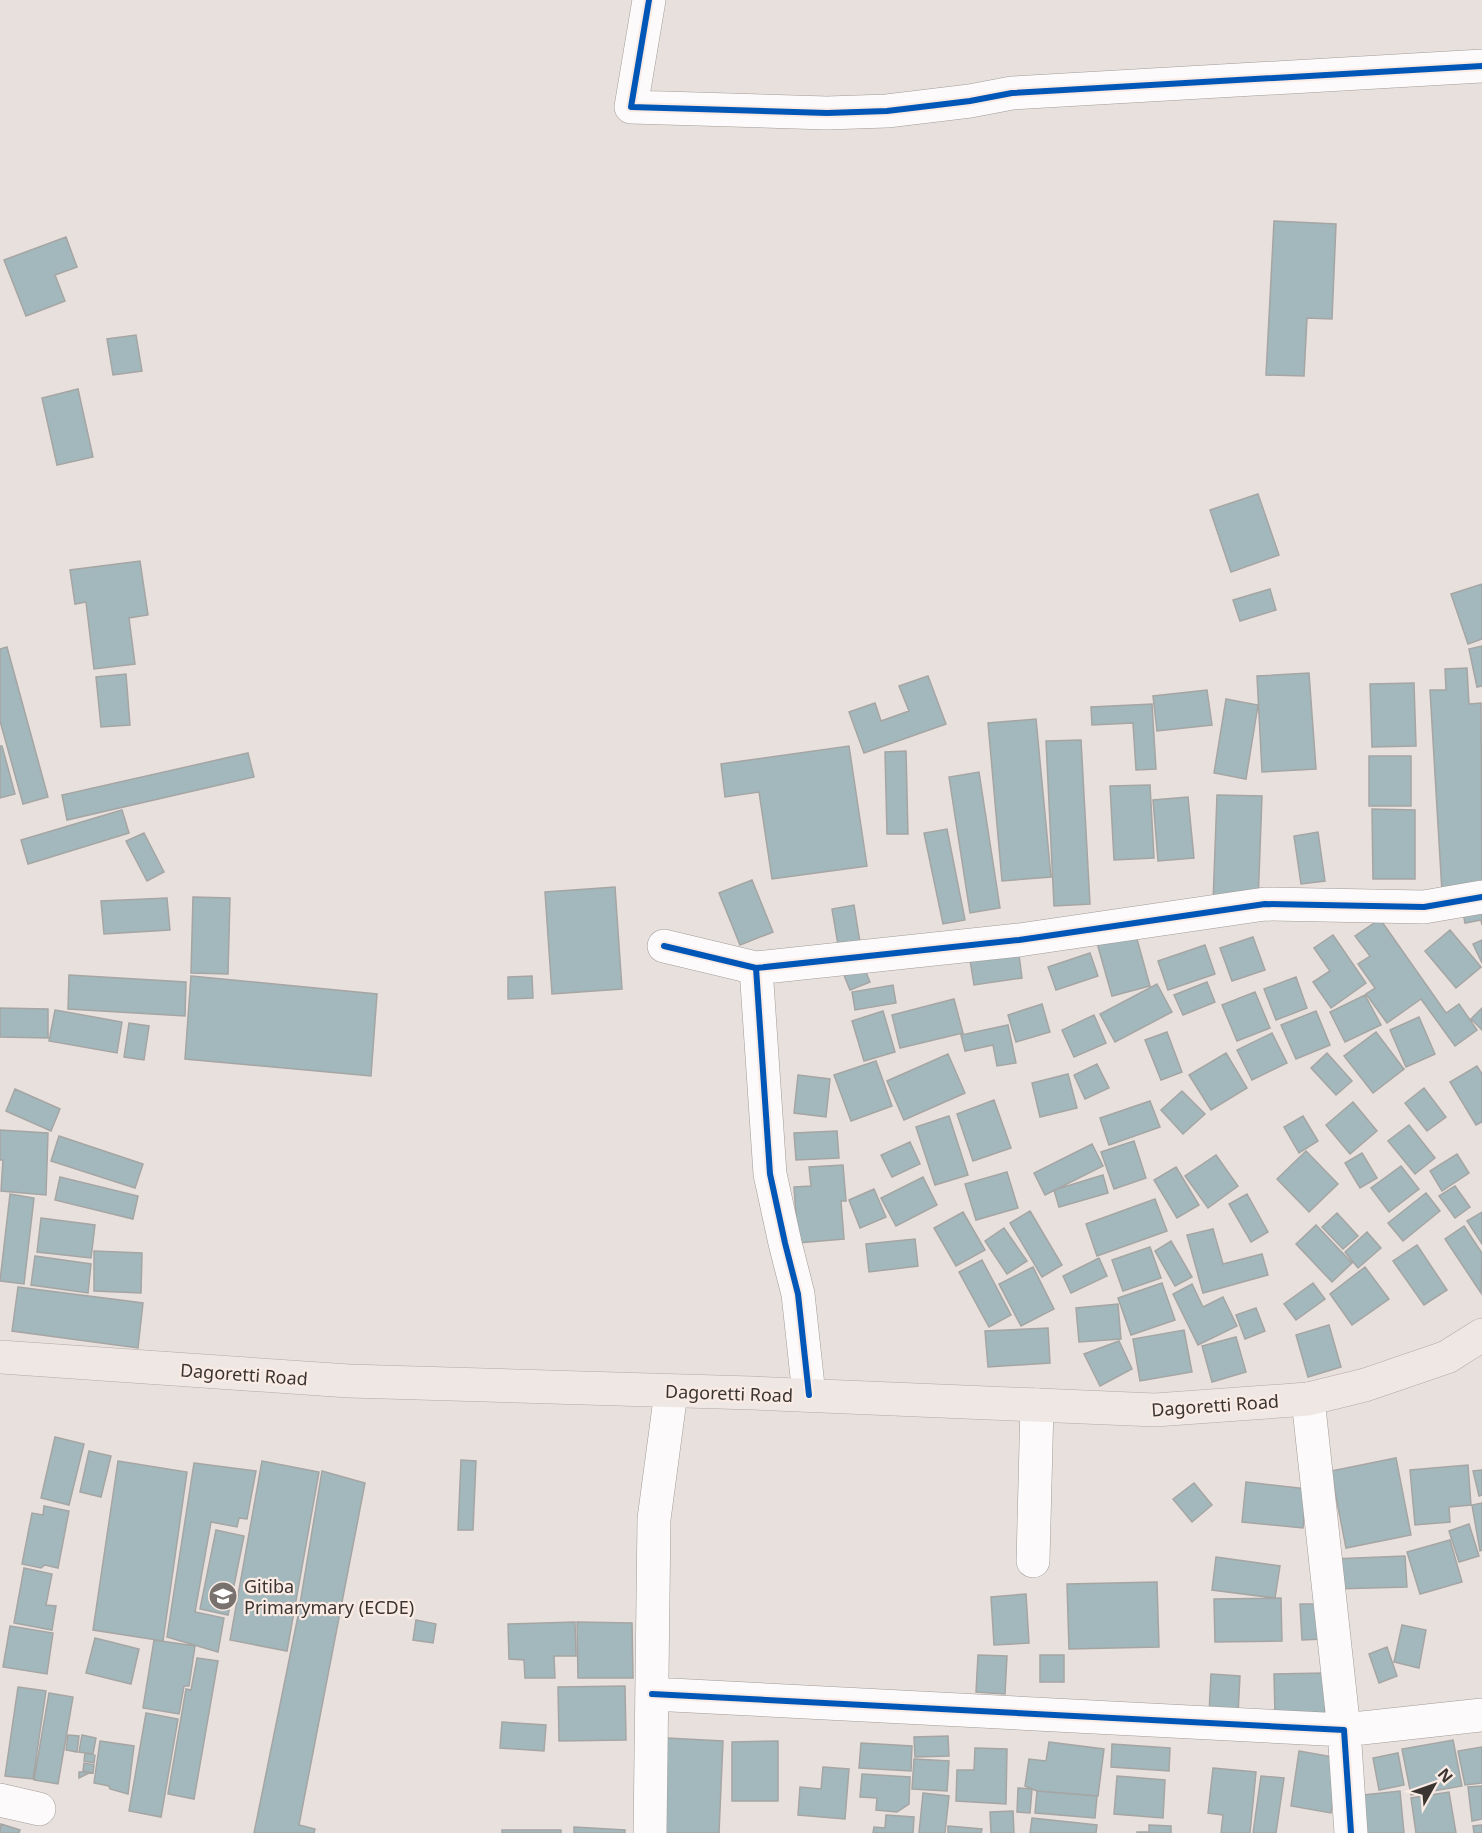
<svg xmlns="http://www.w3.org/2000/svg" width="1482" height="1833" viewBox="0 0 1482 1833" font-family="'Noto Sans',sans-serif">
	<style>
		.building { fill: #a3b8bc; stroke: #a5a5a4; stroke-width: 1.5 }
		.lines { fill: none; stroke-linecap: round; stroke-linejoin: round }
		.minor-casing { stroke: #a19b98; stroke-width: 34 }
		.major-casing { stroke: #b6a8a2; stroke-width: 34 }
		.minor { stroke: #fcfafa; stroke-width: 33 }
		.major { stroke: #eee7e4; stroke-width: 33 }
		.cycleway-casing { stroke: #faebe4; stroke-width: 10 }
		.cycleway { stroke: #0057b8; stroke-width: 6 }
		.labels { text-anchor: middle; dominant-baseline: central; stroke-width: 4.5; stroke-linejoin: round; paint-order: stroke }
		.street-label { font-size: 18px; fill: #3b3532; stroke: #faebe4 }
		.poi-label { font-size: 18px; fill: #3b3532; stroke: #faebe4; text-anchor: start }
	</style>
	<rect width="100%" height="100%" fill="#e8e0dc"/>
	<!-- building -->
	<path class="building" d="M1274,221L1336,224L1332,319L1307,318L1304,376L1266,375Z
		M66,237L77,267L55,275L65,301L26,316L4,260Z
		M136,335L142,371L113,375L107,339Z
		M78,389L93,457L57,465L42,398Z
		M1258,494L1279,555L1231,572L1210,510Z
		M140,561L148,615L129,618L135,664L94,669L86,602L75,604L70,570Z
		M1482,584V639L1468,644L1451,594Z
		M1270,589L1276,610L1240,621L1233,600Z
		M1482,646V686L1477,687L1469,649Z
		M7,647L48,797L23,804L0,721V649Z
		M1467,668L1469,704L1481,703L1482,890L1442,892L1430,690H1446L1445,669Z
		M1309,673L1316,769L1262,772L1257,676Z
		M126,674L130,725L101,727L96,677Z
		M928,676L946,724L864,753L849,712L875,703L881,721L909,711L899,686Z
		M1414,683L1416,746L1372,747L1370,684Z
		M1207,690L1212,725L1157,731L1153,696Z
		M1226,699L1258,705L1246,779L1214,773Z
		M1152,704L1156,769L1136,770L1133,723L1092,725L1091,707Z
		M1036,719L1051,877L1002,881L988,723Z
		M1081,740L1090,904L1054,906L1046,741Z
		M0,746H2L15,794L0,798Z
		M849,746L867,866L772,879L759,792L725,797L721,764Z
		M906,751L908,834H887L885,752Z
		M248,753L254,777L67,820L62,795Z
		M1369,756H1411V806H1369Z
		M979,772L1000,908L970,913L949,777Z
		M1150,785L1154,858L1114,860L1110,786Z
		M1217,795L1262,796L1258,904L1213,903Z
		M1188,797L1194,858L1158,861L1153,800Z
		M1372,809L1415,810V879H1373Z
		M122,810L129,833L28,864L21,840Z
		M947,829L965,920L943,924L924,833Z
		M1318,832L1325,881L1301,884L1294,836Z
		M144,833L164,872L147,881L126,841Z
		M752,880L773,932L740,945L719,893Z
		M615,887L622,989L552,994L545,892Z
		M193,897L230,898L228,974L191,973Z
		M167,898L170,930L104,934L101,901Z
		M1482,903V925L1481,920L1465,923L1462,907Z
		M854,905L860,942L838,945L832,909Z
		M1380,919L1446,1013L1459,1004L1477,1030L1455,1046L1421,999L1387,1023L1366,994L1375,988L1358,964L1370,956L1355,936Z
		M1450,930L1481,967L1456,988L1425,951Z
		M1135,932L1150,986L1112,996L1097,943Z
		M1333,935L1366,983L1331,1008L1313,982L1330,971L1314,948Z
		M1253,937L1265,970L1232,981L1220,948Z
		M1482,940V963L1473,944Z
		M1205,945L1215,974L1168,990L1158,961Z
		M1018,947L1022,978L974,985L969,954Z
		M1090,953L1098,976L1056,990L1048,967Z
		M861,960L870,982L850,990L841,968Z
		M69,975L186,982L185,1016L68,1009Z
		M191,976L377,994L371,1076L185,1059Z
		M532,976L533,998L508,999V977Z
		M1296,977L1307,1008L1276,1020L1264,989Z
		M1207,982L1215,1002L1183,1015L1174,995Z
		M1157,984L1172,1012L1115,1042L1100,1014Z
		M893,985L896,1003L855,1010L852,992Z
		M1255,992L1270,1028L1237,1041L1222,1005Z
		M1365,995L1381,1025L1345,1042L1330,1012Z
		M954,999L963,1033L900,1048L892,1015Z
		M1042,1004L1050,1032L1016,1042L1008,1015Z
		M0,1008L48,1009V1038L0,1037Z
		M1482,1008V1030L1471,1019Z
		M55,1010L122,1022L117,1053L49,1041Z
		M883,1011L895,1052L864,1061L852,1021Z
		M1316,1011L1330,1045L1296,1059L1281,1025Z
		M1094,1015L1106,1043L1074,1057L1062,1030Z
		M1419,1017L1435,1054L1406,1067L1390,1030Z
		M129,1023L149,1026L144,1060L124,1057Z
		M1008,1025L1016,1063L997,1066L993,1045L965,1051L961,1035Z
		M1167,1032L1182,1072L1161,1080L1145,1040Z
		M1376,1032L1404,1069L1373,1093L1344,1056Z
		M1272,1033L1287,1063L1252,1080L1237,1050Z
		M1226,1053L1247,1088L1211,1110L1189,1075Z
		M1327,1053L1352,1081L1336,1095L1311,1068Z
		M948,1054L965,1093L904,1120L887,1081Z
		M876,1061L892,1106L851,1121L834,1075Z
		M1097,1064L1109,1088L1085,1099L1074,1075Z
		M1477,1066L1482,1074V1122L1476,1125L1450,1082Z
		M1068,1074L1077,1108L1040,1117L1032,1083Z
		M798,1075L830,1079L826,1117L794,1113Z
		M1424,1088L1446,1117L1427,1131L1405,1103Z
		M15,1089L60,1109L51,1131L6,1111Z
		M1182,1091L1205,1114L1183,1134L1161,1110Z
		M994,1100L1011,1148L973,1161L957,1114Z
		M1150,1101L1160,1127L1109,1145L1100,1118Z
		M1353,1102L1377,1131L1350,1154L1326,1125Z
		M949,1116L968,1175L935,1185L916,1127Z
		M1303,1116L1318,1141L1299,1153L1284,1127Z
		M1409,1125L1435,1158L1415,1174L1388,1141Z
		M0,1130L48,1133L46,1195L1,1191L3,1160H0Z
		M837,1131L839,1158L796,1160L794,1133Z
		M59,1136L143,1164L135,1188L51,1161Z
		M1134,1141L1146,1178L1114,1189L1101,1152Z
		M910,1142L920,1164L892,1177L881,1155Z
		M1092,1144L1103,1166L1045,1195L1034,1173Z
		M1306,1151L1338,1184L1309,1212L1277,1179Z
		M1362,1153L1377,1178L1360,1188L1345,1163Z
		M1457,1154L1469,1173L1442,1191L1430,1171Z
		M1216,1155L1238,1186L1208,1208L1185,1176Z
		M843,1165L846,1201H841L844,1239L798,1243L794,1187L811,1186L809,1167Z
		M1401,1166L1419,1189L1389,1212L1371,1188Z
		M1176,1167L1199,1205L1177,1218L1154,1180Z
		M1007,1172L1018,1208L976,1220L965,1184Z
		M1103,1175L1108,1193L1059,1207L1054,1190Z
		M60,1177L138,1196L133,1219L55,1200Z
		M923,1177L937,1205L896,1226L881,1198Z
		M1455,1186L1470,1207L1455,1218L1439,1196Z
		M874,1189L886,1217L860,1228L849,1200Z
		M1426,1193L1440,1211L1403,1241L1388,1223Z
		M10,1194L34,1198L24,1284L0,1281Z
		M1247,1194L1268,1232L1251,1242L1229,1204Z
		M1155,1199L1167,1231L1097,1256L1086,1224Z
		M1030,1211L1062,1265L1042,1277L1010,1223Z
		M963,1212L985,1250L956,1266L934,1228Z
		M1482,1212V1244L1467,1221Z
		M1337,1213L1358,1236L1343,1249L1322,1227Z
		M41,1218L95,1225L91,1258L37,1252Z
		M1316,1225L1352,1263L1332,1282L1296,1244Z
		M1464,1226L1482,1253L1481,1293L1445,1239Z
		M1004,1228L1027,1261L1007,1274L985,1241Z
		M1213,1229L1223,1264L1262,1254L1268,1275L1203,1293L1187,1235Z
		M1367,1232L1381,1248L1358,1268L1345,1252Z
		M915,1239L918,1266L869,1272L866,1244Z
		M1171,1241L1192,1277L1175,1286L1155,1251Z
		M1417,1245L1447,1290L1424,1305L1393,1261Z
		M1150,1247L1161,1278L1123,1291L1112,1260Z
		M94,1251L142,1253L141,1293L94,1291Z
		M35,1256L91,1264L88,1293L31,1285Z
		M1099,1258L1107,1276L1071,1293L1063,1276Z
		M982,1260L1011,1315L989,1327L959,1272Z
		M1033,1267L1054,1309L1021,1326L999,1284Z
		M1365,1267L1389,1299L1352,1325L1330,1294Z
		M1162,1283L1175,1320L1131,1335L1118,1298Z
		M1313,1283L1325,1299L1296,1320L1284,1304Z
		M1192,1284L1203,1307L1223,1297L1237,1326L1198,1345L1173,1294Z
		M18,1287L143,1303L138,1348L12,1331Z
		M1118,1304L1121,1339L1079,1342L1076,1308Z
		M1256,1308L1265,1331L1245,1339L1236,1315Z
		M1329,1325L1341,1367L1308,1377L1296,1335Z
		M1048,1328L1050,1363L988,1367L985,1331Z
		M1184,1330L1192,1372L1140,1381L1133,1339Z
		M1236,1337L1246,1372L1212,1382L1202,1346Z
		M1119,1341L1132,1369L1100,1386L1084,1354Z
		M55,1437L84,1444L69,1505L41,1498Z
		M89,1451L111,1456L101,1497L80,1492Z
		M1396,1458L1411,1535L1346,1548L1331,1471Z
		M461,1460L476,1461L473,1530H458Z
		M118,1461L187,1472L163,1641L93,1630Z
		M262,1461L319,1472L287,1651L230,1640Z
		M194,1463L256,1471L247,1519L239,1518L237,1527L211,1522L195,1612L224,1618L218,1652L167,1637Z
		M1468,1465L1471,1505L1449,1507L1450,1522L1415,1525L1410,1470Z
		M1482,1470V1495L1479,1496L1473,1471Z
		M322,1471L365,1483L299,1825L315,1829L314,1833H254L298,1616Z
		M1246,1482L1307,1489L1303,1528L1242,1522Z
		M1194,1483L1212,1505L1192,1522L1173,1499Z
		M1482,1503V1550L1480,1551L1472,1505Z
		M44,1506L69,1511L58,1568L45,1565L41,1568L22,1564L32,1513L43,1515Z
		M1469,1524L1479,1556L1459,1562L1449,1531Z
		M216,1530L244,1536L228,1615L200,1609Z
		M1450,1540L1462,1582L1420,1594L1407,1552Z
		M1405,1556L1407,1587L1333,1589L1332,1559Z
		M1216,1557L1280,1566L1275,1598L1212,1590Z
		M24,1568L52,1574L46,1605L56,1606L52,1630L14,1623Z
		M1157,1582L1159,1647L1069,1649L1067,1584Z
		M1026,1594L1029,1643L994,1645L991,1597Z
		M1281,1598L1282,1641L1215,1642L1214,1599Z
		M1300,1604H1322L1324,1639L1302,1640Z
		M416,1620L436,1624L433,1643L413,1640Z
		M575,1622L576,1656H554L555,1678H525L524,1660L509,1659L508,1624Z
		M577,1622L632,1623L633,1678H578Z
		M1402,1625L1426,1630L1419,1668L1394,1662Z
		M10,1626L53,1633L47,1674L3,1667Z
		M95,1638L139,1649L131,1684L86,1673Z
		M154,1640L195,1646L189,1686H184L179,1714L143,1708Z
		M1387,1647L1397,1676L1379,1683L1369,1654Z
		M978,1655L1007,1656L1005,1694L976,1692Z
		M1040,1655H1064V1682H1040Z
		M197,1658L218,1661L194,1799L168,1794L186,1689L191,1690Z
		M1324,1673L1325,1714L1275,1715L1274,1674Z
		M1211,1674L1240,1676L1238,1715L1209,1714Z
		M625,1686L626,1740L559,1741L558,1687Z
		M18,1687L46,1691L33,1779L5,1776Z
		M49,1693L73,1697L58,1784L34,1780Z
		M146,1713L178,1719L161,1817L129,1811Z
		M502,1722L546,1725L544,1751L500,1748Z
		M68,1735L79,1736L77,1752L66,1750Z
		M82,1735L96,1738L93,1754L79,1752Z
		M948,1736L949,1756L915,1757L914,1737Z
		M667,1738L723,1741L719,1833H662Z
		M1453,1740L1462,1786L1411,1795L1402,1749Z
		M100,1741L134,1746L128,1794L110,1789L109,1786L94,1783Z
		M778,1741V1801H732V1742Z
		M1049,1742L1104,1749L1098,1796L1037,1791L1025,1786L1029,1759L1046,1761Z
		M861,1743L912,1746L911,1771L859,1768Z
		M1112,1744L1170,1748L1169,1771L1111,1767Z
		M1482,1747V1783L1465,1785L1458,1751Z
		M975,1748L1007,1749L1006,1804L956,1801L957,1770H974Z
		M1299,1751L1339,1758L1331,1813L1291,1806Z
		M85,1753L95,1755L94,1763L84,1761Z
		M1398,1753L1404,1785L1379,1790L1373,1758Z
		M914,1759L949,1761L947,1791L912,1789Z
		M84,1763L94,1765L93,1773L83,1771Z
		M823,1767L849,1769L845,1819L798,1815L800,1787L821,1789Z
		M1213,1768L1256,1772L1250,1833H1221L1223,1815L1208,1813Z
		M79,1772H91L79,1778Z
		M862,1774L910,1777L909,1804L897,1812L876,1810L877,1798L860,1797Z
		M1117,1776L1165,1780L1163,1818L1114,1814Z
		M1261,1776L1284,1778L1276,1833H1253Z
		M1482,1786V1819L1472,1821L1468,1787Z
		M1018,1788L1032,1789L1030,1813L1017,1812Z
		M1037,1791L1097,1796L1095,1818L1035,1813Z
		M1400,1791L1404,1833H1358L1354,1796Z
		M1449,1792L1456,1833H1416L1411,1798Z
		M923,1793L949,1796L945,1833H919Z
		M1013,1811L1014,1833H991L990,1812Z
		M886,1815L914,1817L913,1833H873L874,1827L885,1828Z
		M1032,1818L1097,1825L1096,1833H1030Z
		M1,1824L20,1830L19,1833H0Z
		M1149,1825L1171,1826V1833H1137V1832H1149Z
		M1482,1825V1833H1474L1473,1826Z
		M948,1826L982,1829L981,1833H948Z
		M574,1827L625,1830V1833H574Z
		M502,1830H561V1833H502Z"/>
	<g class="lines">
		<!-- minor casing -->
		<g class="minor-casing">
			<path id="minor" d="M649,0L631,107L827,113L887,111L970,101L1012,93L1482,66
				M664,946L756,968L1019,940L1265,904L1424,907L1482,897
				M756,968L770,1174L785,1243L798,1294L809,1395
				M1308,1399L1344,1730L1482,1715
				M1033,1561L1037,1405
				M652,1694L1344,1730L1351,1833
				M0,1800L39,1809
				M650,1833L654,1519L671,1392"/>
		</g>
		<!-- major casing -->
		<g class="major-casing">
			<path id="major" d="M0,1357L349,1381L752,1393L1155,1410L1308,1399L1365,1385L1447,1357L1482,1335"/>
		</g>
		<!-- minor -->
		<use href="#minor" class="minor"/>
		<!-- major -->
		<use href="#major" class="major"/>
		<!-- cycleway casing -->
		<g class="cycleway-casing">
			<path id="cycleway" d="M649,0L631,107L827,113L887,111L970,101L1012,93L1482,66
				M664,946L756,968L1019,940L1265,904L1424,907L1482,897
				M756,968L770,1174L785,1243L798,1294L809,1395
				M652,1694L1344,1730L1351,1833"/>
		</g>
		<!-- cycleway -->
		<use href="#cycleway" class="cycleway"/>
	</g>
	<!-- icons -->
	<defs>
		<g id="school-disc" transform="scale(1.5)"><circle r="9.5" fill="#78716e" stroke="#faebe4"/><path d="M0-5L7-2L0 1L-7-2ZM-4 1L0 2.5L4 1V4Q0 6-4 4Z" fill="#fff"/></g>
	</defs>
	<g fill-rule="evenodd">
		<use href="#school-disc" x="223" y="1596"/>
	</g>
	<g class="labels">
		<!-- street labels -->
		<g class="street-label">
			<text transform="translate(244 1374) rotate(4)">Dagoretti Road</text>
			<text transform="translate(729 1393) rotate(2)">Dagoretti Road</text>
			<text transform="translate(1215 1405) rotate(-4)">Dagoretti Road</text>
		</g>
		<!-- poi labels -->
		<g class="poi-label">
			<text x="244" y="1586">Gitiba<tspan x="244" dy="21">Primarymary (ECDE)</tspan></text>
		</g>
	</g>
	<!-- north arrow -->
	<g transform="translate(1434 1785) rotate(50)" stroke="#faebe4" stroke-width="4.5" paint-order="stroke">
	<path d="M0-4.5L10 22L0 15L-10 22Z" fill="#3b3532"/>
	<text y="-9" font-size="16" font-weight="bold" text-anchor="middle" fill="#3b3532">N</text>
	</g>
</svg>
